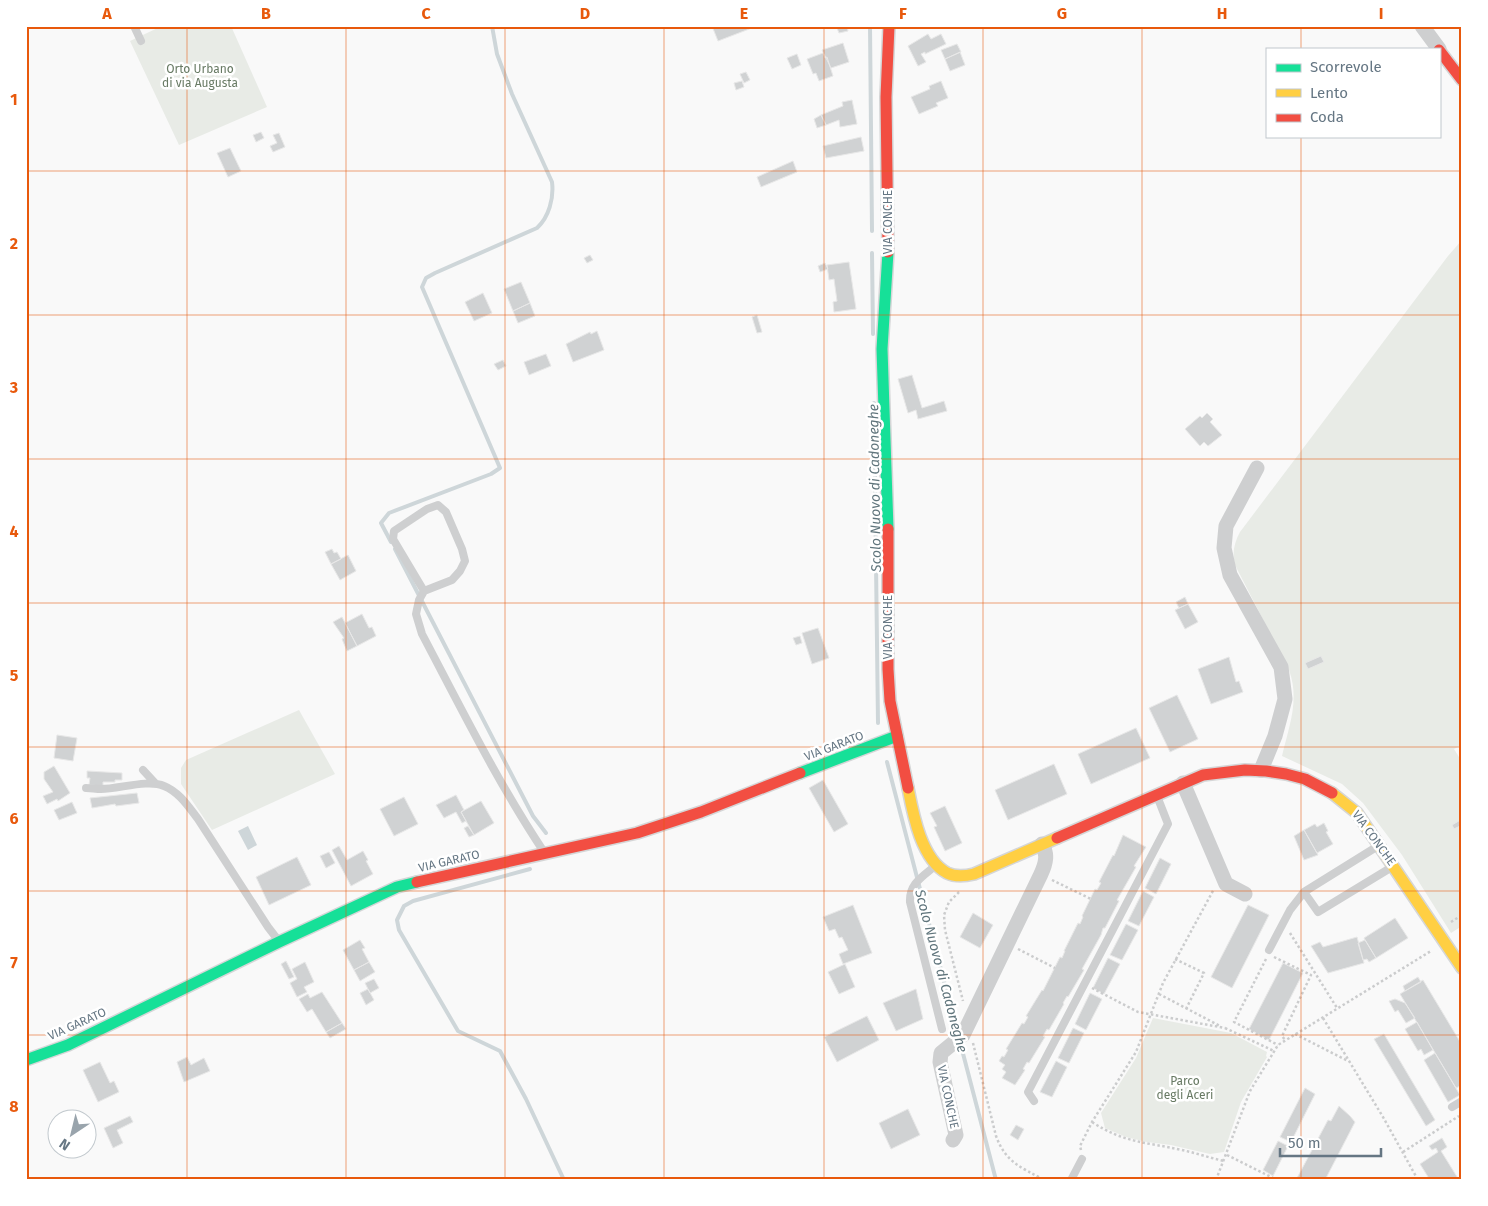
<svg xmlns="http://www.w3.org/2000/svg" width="1488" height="1206" viewBox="0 0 1488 1206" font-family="'Fira Sans',sans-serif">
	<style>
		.green { fill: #e8ebe6 }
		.water { fill: #ced6d9 }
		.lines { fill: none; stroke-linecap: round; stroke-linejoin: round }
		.stream { stroke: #ced6d9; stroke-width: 4 }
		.building { fill: #d0d2d3; stroke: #e8e8e8 }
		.fast-casing { stroke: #d5d6d7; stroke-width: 14 }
		.slow-casing { stroke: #d5d6d7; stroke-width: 14 }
		.jam-casing { stroke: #d5d6d7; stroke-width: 14 }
		.path { stroke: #cbcccd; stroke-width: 2.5; stroke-dasharray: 2.5 2.5; stroke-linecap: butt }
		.lane { stroke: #cecfd0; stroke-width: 8 }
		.street { stroke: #cecfd0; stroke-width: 15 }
		.fast { stroke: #16e098; stroke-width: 11 }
		.slow { stroke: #ffcf43; stroke-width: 11 }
		.jam { stroke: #f24e42; stroke-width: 11 }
		.grid { fill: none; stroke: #e8590c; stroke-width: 1; stroke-opacity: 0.55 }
		.labels { text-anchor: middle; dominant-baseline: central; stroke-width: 5; stroke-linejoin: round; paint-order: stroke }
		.park-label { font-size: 12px; fill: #687a64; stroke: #fff }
		.street-label { font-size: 12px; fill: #657683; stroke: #fff }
		.water-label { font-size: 14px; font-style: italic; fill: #60757c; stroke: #fff }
		.neatline { fill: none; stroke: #e8590c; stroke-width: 2 }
		.grid-label { font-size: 16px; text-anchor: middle; font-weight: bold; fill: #e8590c }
	</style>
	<rect width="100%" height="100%" fill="#f9f9f9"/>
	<!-- green -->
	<path class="green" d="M162,26H231L267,107L179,145L130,41Z
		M1462,240V745L1454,749L1462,762V926L1451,933L1402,855L1363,803L1342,784L1282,756C1289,726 1300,700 1289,670L1235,565C1232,553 1234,543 1240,532L1448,256Z
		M299,710L335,774L212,830L181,784V768L186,760Z
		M1153,1018L1231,1033L1267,1052L1266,1056L1267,1057L1241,1102L1224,1152L1210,1154L1171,1145L1147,1142L1126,1137L1105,1128L1101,1113L1136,1058Z"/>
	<!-- water -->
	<path class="water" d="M248,826L257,845L248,850L238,831Z"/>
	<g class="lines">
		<!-- stream -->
		<path class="stream" d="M870,26L872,231
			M872,253L873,334
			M874,403L878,723
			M391,542L381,523L389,513L491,474L500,468L422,287L426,278L435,273L537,228C549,217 554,198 552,182L512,94L497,54L492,26
			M395,549L533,816L546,833
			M887,762L958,1035
			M530,869L413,901L404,906L397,920L399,930L458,1031L500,1051L526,1099L564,1180
			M960,1042L996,1180"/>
	</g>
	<!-- building -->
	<path class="building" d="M712,26H757L718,41Z
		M842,26H847L848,31L839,33L837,28Z
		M928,34L931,39L941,34L946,44L925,54V52L921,54L926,62L918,66L908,46Z
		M843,43L849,62L831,68L822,50Z
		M957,44L961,52L945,59L941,50Z
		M960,52L965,65L950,71L945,59Z
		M823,53L825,58L827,57L833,76L819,81L816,73L813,74L807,59Z
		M797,54L801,65L792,69L787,58Z
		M746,72L750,80L744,83L740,74Z
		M742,81L744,87L736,90L734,83Z
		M941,81L948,98L936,103L938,106L919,114L911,97L930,89L929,86Z
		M852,100L857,124L840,127L839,120L826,125L821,115L843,106L842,102Z
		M821,115L826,125L817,128L814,119Z
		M261,132L264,138L256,142L253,135Z
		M279,133L285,147L273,152L270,146L277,143L273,135Z
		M861,137L864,151L826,158L823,146Z
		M230,148L241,171L228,177L217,153Z
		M793,161L797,172L761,187L757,177Z
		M590,255L593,260L587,263L584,258Z
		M849,262L856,309L834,312L833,302L837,301L834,279L829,280L827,265Z
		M825,263L828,269L820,272L818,266Z
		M521,282L530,303L513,311L504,289Z
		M483,293L492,313L474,321L465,302Z
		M530,303L535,316L518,323L513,311Z
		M757,315L762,332L757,333L752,317Z
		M597,331L604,350L573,362L566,344L590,332L591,334Z
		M546,354L551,366L529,375L524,362Z
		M503,360L506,366L498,370L494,364Z
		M912,375L922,408L944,401L947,411L918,419L916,410L908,413L898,379Z
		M1207,413L1213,419L1210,422L1222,435L1208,446L1204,442L1200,446L1185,429L1200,416L1202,418Z
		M332,549L334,553L337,552L341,559L331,564L325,552Z
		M348,555L356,571L340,580L331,564Z
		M1185,597L1188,604L1179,608L1176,602Z
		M1188,604L1198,622L1185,629L1175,610Z
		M362,614L369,628L372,627L376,636L357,646L345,623Z
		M342,617L357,646L347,651L342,639L344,638L333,622Z
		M818,628L829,658L812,664L802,633Z
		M800,636L802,643L796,645L793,638Z
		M1321,656L1324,662L1308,669L1305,663Z
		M1229,657L1236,682L1239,681L1243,692L1211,704L1198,669Z
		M1177,695L1198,739L1170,752L1149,708Z
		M1136,728L1150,758L1091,784L1078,754Z
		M57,735L77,738L73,761L54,758Z
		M1054,764L1067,794L1008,820L995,790Z
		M54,766L70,793L58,801L57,799L47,804L43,796L53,792L44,779V772Z
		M87,771L122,773V780H115V782H103V786L89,785L90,778H87Z
		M823,780L848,824L834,832L809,788Z
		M137,793L139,803L116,806L115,804L92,808L90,798Z
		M456,795L464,810L461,812L466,821L462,823L456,812L444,818L436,805Z
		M404,797L418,824L394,836L380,809Z
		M481,801L494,823L474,835L461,812Z
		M72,802L77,813L59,820L54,810Z
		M945,806L962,843L945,851L934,827L937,826L930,813Z
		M1462,819V825L1454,829L1452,825Z
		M1324,823L1328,831L1326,832L1333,844L1317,853L1304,830L1315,824L1317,827Z
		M468,826L474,835L469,837L464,828Z
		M1304,830L1318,855L1304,860L1294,836Z
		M1123,835L1146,847L1134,866L1136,867L1117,900L1119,901L1105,928H1103L1101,935L1082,969L1084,970L1068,997L1067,996L1063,1003L1064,1004L1049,1030L1047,1029L1043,1036L1045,1037L1029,1063L1027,1062L1023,1069L1025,1070L1015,1085L1002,1078L1006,1072L1002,1069L1005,1065L999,1061L1002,1056L1004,1057L1008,1050L1006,1049L1022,1023L1024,1024L1028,1017L1026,1016L1042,990L1043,991L1060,957L1062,958L1065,951H1064L1078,923L1080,924L1083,917L1082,916L1095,889L1097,890L1101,883L1099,882L1113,855L1114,856Z
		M339,846L347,860L363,851L368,860L366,861L373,874L351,886L332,850Z
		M329,852L335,863L326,868L320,856Z
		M297,857L311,885L269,905L256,877Z
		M1160,858L1171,864L1156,894L1145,888Z
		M1143,891L1154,897L1139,926L1128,921Z
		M853,905L872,953L843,964L839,954L848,950L842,937L839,938L835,929L829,931L823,917Z
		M1248,905L1269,915L1232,988L1211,977Z
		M973,913L993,925L980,948L960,937Z
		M1395,918L1408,938L1376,958L1364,938Z
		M1126,924L1138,930L1122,960L1110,955Z
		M1357,937L1364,963L1328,973L1311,946L1320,942L1323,947Z
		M360,940L365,948L362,949L369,962L354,970L343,950Z
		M1365,940L1376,958L1369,962L1367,959L1363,960L1358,943Z
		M1108,958L1120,964L1104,994L1093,988Z
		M286,961L294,977L289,979L281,964Z
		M305,962L314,982L304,987L307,992L297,997L290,983L297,979L292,969Z
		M369,962L375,972L360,981L354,970Z
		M1283,963L1303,973L1269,1040L1249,1029Z
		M845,964L855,987L839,994L828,972Z
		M1418,977L1421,982L1405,991L1403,986Z
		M374,979L379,988L370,993L365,983Z
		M1423,980L1462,1045V1085L1456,1088L1400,994Z
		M368,989L374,1000L366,1005L360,993Z
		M916,989L923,1019L896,1031L883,1003Z
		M322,992L342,1023L326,1032L312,1009L307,1012L299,999L308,994L310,998Z
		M1090,993L1102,999L1086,1030L1075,1024Z
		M1395,999L1405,1003L1415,1018L1406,1023L1398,1010L1395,1012L1389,1001Z
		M867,1016L879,1040L837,1062L824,1037Z
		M1417,1022L1433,1050L1424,1055L1421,1049L1418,1051L1405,1029Z
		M342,1023L346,1029L330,1038L326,1032Z
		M1073,1028L1084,1033L1069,1063L1058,1058Z
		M1384,1034L1435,1120L1426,1126L1374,1039Z
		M1435,1053L1460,1095L1448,1102L1424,1060Z
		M187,1057L191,1065L204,1058L210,1071L184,1082L177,1062Z
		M1056,1061L1067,1067L1052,1097L1040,1092Z
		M100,1062L110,1083L114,1081L119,1092L98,1102L83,1070Z
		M1305,1088L1315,1094L1291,1142L1280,1137Z
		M1339,1106L1350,1116L1355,1122L1325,1180H1296L1328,1120L1331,1121Z
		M908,1109L920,1135L891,1149L879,1123Z
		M130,1116L133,1122L117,1130L123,1143L113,1148L104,1128Z
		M1016,1125L1024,1129L1018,1140L1010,1135Z
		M1442,1138L1447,1147L1441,1151L1459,1180H1430L1420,1164L1438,1152L1436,1148L1432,1150L1429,1146Z
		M1278,1141L1288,1146L1273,1176L1263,1170Z"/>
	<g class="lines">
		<!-- fast casing -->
		<g class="fast-casing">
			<path id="fast" d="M888,529L882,349L888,252
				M800,773L897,736
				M26,1060L68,1045L279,942L397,887L417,882"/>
		</g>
		<!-- slow casing -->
		<g class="slow-casing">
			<path id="slow" d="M908,788C913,814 921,859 947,873C955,877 966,876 974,874L1057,838
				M1332,793L1357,813L1462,968"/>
		</g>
		<!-- jam casing -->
		<g class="jam-casing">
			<path id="jam" d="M1439,50L1462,80
				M888,252L886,97L889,26
				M888,529V669L890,701L908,788
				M1057,838L1203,775L1245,770L1266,771L1286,774L1305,779L1332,793
				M417,882L637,833L701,812L800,773"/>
		</g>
		<!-- path -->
		<path class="path" d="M1052,880L1091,899
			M959,892L949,902L944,915L945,930L963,1001
			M1451,922L1462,915
			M1290,933L1337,1008
			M1018,949L1055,968
			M1274,957L1311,975L1282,1036L1285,1040
			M1175,959L1204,973L1186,1009
			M1266,959L1234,1022L1278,1045
			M1092,988L1138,1012L1225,1028
			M1159,994L1220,1026
			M1323,1018L1383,1117L1418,1180
			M1225,1028L1274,1051
			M1295,1034L1348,1061
			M973,1043L996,1136C1006,1163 1021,1167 1044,1180
			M1092,1122C1124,1143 1146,1142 1182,1150C1196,1153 1210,1158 1224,1161
			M1081,1150L1080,1146L1092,1122L1136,1052L1163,983L1214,889
			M1403,1152L1459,1116
			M1227,1155L1277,1180
			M1216,1180L1250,1091L1278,1045L1431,951"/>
		<!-- lane -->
		<path class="lane" d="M134,26L141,41
			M424,591L393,539L394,531L427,509L438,505L446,512L462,549L465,561L460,571L452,580L424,591L419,600L416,614L422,634C461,708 498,783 544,852
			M143,770L155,783
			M86,788C91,788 96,789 101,789C119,789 148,779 164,786C179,792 188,806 198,819L268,927L278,940
			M1378,846L1304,892L1318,912L1392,867
			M935,866C922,877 909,884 910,902L942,1029
			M1269,950L1290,910L1304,892
			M1034,1101L1028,1092L1168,824L1157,796
			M1452,1107L1462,1101
			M1071,1180L1082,1159"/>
		<!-- street -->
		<path class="street" d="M1422,26L1439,49
			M1257,468L1226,526L1224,548L1230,575L1281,667L1285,699L1275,736L1261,770
			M1183,783L1226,884L1245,894
			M953,1140L956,1135L940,1062L941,1053L963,1035L1041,874C1046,863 1048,854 1042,844"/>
		<!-- fast -->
		<use href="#fast" class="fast"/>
		<!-- slow -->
		<use href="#slow" class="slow"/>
		<!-- jam -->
		<use href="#jam" class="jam"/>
	</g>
	<!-- grid -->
	<path class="grid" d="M187,26V1180M346,26V1180M505,26V1180M664,26V1180M824,26V1180M983,26V1180M1142,26V1180M1301,26V49M1301,136V1180M26,171H1462M26,315H1462M26,459H1462M26,603H1462M26,747H1462M26,891H1462M26,1035H1462"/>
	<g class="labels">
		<!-- park labels -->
		<g class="park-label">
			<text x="200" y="69">Orto Urbano<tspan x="200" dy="14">di via Augusta</tspan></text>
			<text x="1185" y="1081">Parco<tspan x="1185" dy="14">degli Aceri</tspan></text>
		</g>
		<!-- street labels -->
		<g class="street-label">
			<text transform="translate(888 222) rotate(-90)">VIA CONCHE</text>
			<text transform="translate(888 627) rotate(-90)">VIA CONCHE</text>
			<text transform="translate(834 746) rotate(-21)">VIA GARATO</text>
			<text transform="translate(1374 838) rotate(54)">VIA CONCHE</text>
			<text transform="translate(449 861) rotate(-13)">VIA GARATO</text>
			<text transform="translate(77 1024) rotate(-24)">VIA GARATO</text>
			<text transform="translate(948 1097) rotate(78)">VIA CONCHE</text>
		</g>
		<!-- water labels -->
		<g class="water-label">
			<text transform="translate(875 488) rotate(-91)">Scolo Nuovo di Cadoneghe</text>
			<text transform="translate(941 971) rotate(75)">Scolo Nuovo di Cadoneghe</text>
		</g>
	</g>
	<!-- border -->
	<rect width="1488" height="1206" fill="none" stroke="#ffffff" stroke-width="55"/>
	<!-- legend -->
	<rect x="1266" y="48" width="175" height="90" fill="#ffffff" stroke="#c1c8cd"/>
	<rect x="1276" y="64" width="25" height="8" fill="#16e098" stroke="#c1c8cd"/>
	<text x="1310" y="72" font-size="15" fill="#657683">Scorrevole</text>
	<rect x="1276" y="89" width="25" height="8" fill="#ffcf43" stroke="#c1c8cd"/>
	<text x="1310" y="98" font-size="15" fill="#657683">Lento</text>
	<rect x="1276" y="114" width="25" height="8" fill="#f24e42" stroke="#c1c8cd"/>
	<text x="1310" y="122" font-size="15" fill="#657683">Coda</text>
	<!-- north arrow -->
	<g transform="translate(72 1134) rotate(215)"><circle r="24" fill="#ffffff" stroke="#c1c8cd"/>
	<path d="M0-4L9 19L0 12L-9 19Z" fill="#99a4ac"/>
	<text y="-8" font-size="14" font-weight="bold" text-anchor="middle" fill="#657683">N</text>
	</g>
	<!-- scale -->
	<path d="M1280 1148v8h101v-8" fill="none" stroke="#657683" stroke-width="2.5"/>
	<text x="1288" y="1148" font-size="15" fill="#657683" stroke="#ffffff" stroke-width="4" paint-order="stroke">50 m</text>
	<rect x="28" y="28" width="1432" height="1150" class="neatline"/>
	<g class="grid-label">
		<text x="107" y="19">A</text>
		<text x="266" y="19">B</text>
		<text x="426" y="19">C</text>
		<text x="585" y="19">D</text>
		<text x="744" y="19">E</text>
		<text x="903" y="19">F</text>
		<text x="1062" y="19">G</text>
		<text x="1222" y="19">H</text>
		<text x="1381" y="19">I</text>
		<text x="14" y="105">1</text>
		<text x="14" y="249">2</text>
		<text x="14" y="393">3</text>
		<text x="14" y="537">4</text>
		<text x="14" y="681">5</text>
		<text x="14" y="824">6</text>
		<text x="14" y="968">7</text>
		<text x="14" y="1112">8</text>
	</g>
</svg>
